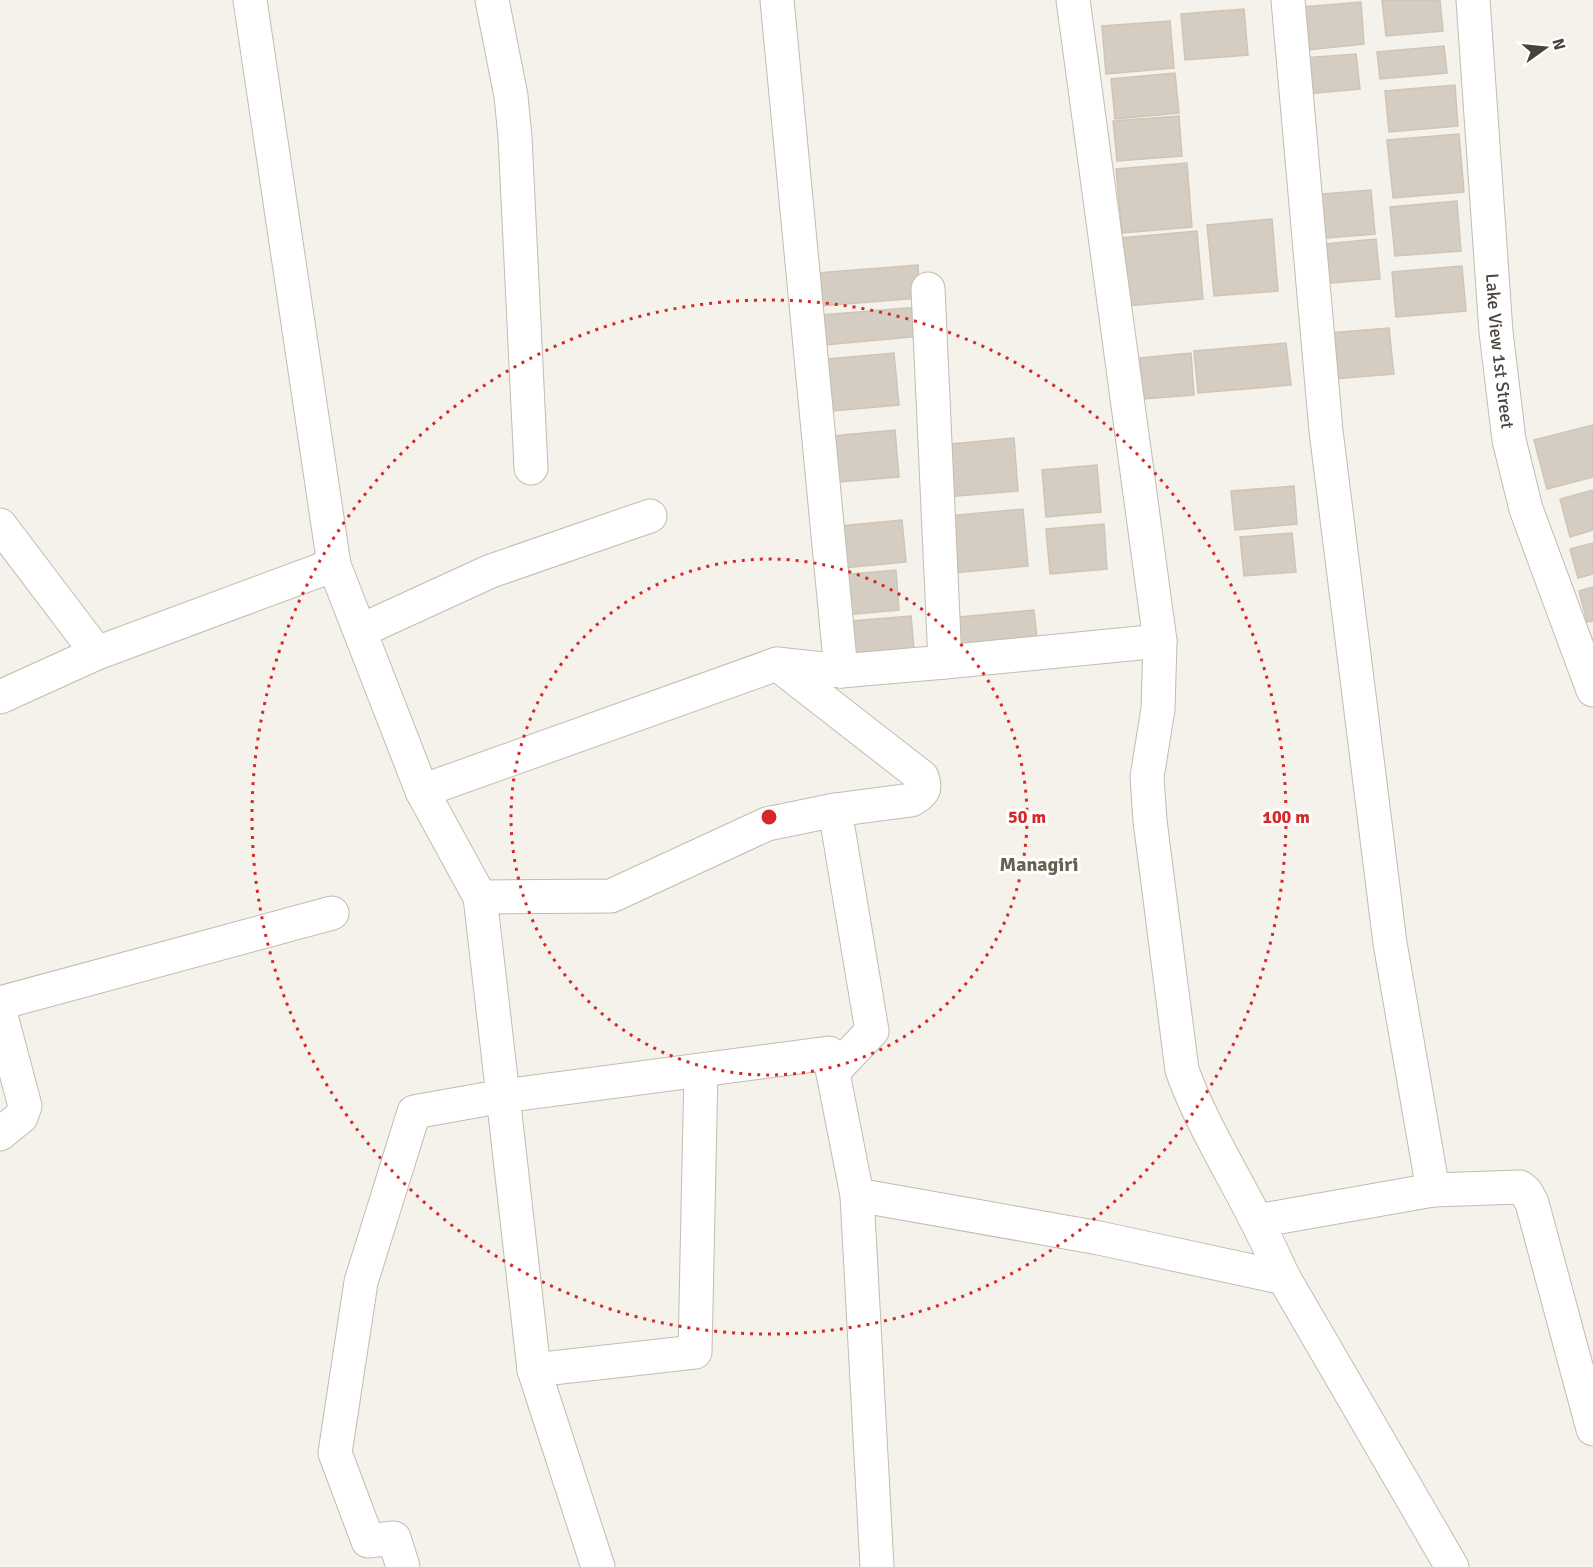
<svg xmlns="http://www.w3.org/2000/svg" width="1593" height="1567" viewBox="0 0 1593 1567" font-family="Signika,sans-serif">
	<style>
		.building { fill: #d5cdc2; stroke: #d0c5b5; stroke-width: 1.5 }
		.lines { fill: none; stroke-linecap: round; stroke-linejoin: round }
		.street-casing { stroke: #c2bcb1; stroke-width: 35 }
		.street { stroke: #fff; stroke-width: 33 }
		.ring { fill: none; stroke: #d62828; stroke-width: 3; stroke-dasharray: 3 6 }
		.labels { text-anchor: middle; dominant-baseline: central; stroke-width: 6; stroke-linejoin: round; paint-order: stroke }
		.street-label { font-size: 18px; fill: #48423a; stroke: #fff }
		.neighbourhood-label { font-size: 20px; font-weight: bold; fill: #6a6052; stroke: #fff }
		.centre { fill: #d62828; stroke: #fff; stroke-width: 3 }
		.ring-label { font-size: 18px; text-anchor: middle; font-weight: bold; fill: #d62828; stroke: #fff; stroke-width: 6; stroke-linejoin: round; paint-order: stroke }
	</style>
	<rect width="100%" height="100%" fill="#f4f2eb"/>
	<!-- building -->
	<path class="building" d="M1382,0H1440L1443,31L1386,36Z
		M1361,2L1364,44L1307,50L1302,7Z
		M1244,9L1248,55L1185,60L1181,14Z
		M1170,21L1174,68L1106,74L1102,26Z
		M1444,46L1447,73L1380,79L1377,52Z
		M1356,54L1360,89L1306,94L1303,58Z
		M1175,73L1179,113L1115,119L1111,79Z
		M1455,85L1458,126L1389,132L1385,91Z
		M1179,116L1182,156L1117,161L1113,121Z
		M1459,134L1464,192L1393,198L1387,140Z
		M1187,163L1192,227L1122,233L1116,169Z
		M1371,190L1375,234L1315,239L1311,195Z
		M1457,201L1461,251L1395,256L1390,207Z
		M1272,219L1278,291L1214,296L1207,225Z
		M1197,231L1203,299L1127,306L1120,238Z
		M1376,239L1380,279L1319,284L1315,245Z
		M918,265L920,298L820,306L817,273Z
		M1462,266L1466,311L1396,317L1392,272Z
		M919,307L922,336L824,345L821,315Z
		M1389,328L1394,374L1333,379L1329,333Z
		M1286,343L1291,385L1198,393L1194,351Z
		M894,353L899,405L821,412L816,360Z
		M1191,353L1194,395L1143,399L1140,358Z
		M1593,425V477L1547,489L1534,440Z
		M895,430L899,477L826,483L822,437Z
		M1014,438L1018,491L945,497L940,445Z
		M1097,465L1101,512L1046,517L1042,470Z
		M1294,486L1297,524L1235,530L1231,491Z
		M1593,490V530L1570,537L1560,499Z
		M1023,509L1028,566L953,573L947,516Z
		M902,520L906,562L843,568L840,526Z
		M1104,524L1107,569L1050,574L1046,529Z
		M1292,533L1296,572L1244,576L1240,537Z
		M1593,543V574L1578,578L1570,549Z
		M896,570L899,610L844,615L840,575Z
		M1593,587V621L1587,622L1579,591Z
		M1034,610L1037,638L952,646L949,618Z
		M911,616L915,659L844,665L840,622Z"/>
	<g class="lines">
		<!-- street casing -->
		<g class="street-casing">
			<g id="street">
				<path d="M250,0L334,565"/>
				<path d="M492,0L511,96L515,137L531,468"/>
				<path d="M777,0L841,671"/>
				<path d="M1073,0L1160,641L1158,709L1147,777L1150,821L1182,1070C1201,1123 1231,1170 1256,1220C1266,1239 1275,1259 1284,1278"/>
				<path d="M1288,0L1326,431L1390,943L1433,1190"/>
				<path id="s1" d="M1473,0L1496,332L1509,440L1526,509L1593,690"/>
				<path d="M928,289L945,662"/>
				<path d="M0,525L97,653L334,565L422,791L480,897L503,1096L829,1053L857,1195L877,1567"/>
				<path d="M360,631L491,571L650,516"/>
				<path d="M777,664L922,777C927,791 922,793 911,800L835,810L872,1031L833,1072"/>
				<path d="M0,697L97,653"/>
				<path d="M422,791L777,664L841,671L945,662L1160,641"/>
				<path d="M480,897L611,896L767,824L835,810"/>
				<path d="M0,1003L332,913"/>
				<path d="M0,1012L25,1106L21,1117L0,1134"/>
				<path d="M857,1195L1099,1238L1284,1278L1452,1567"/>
				<path d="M1257,1221L1433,1190L1520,1187L1526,1192L1532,1203L1593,1429"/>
				<path d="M534,1370L695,1352L701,1070"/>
				<path d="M403,1567L394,1538L368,1541L335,1453L361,1282L414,1112L503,1096L534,1370L598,1567"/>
			</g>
		</g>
		<!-- street -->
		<use href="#street" class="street"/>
	</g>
	<!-- distance rings -->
	<g class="ring">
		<circle cx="769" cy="817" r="258"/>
		<circle cx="769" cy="817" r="517"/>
	</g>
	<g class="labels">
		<!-- street labels -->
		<g class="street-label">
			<text stroke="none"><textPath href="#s1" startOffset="352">Lake View 1st Street</textPath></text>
		</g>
		<!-- neighbourhood labels -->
		<g class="neighbourhood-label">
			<text x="1039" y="864">Managiri</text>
		</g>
	</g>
	<circle cx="769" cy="817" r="9" class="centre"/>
	<g class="ring-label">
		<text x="1027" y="823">50 m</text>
		<text x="1286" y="823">100 m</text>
	</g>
	<!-- north arrow -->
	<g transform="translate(1545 48) rotate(75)" stroke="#ffffff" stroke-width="4.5" paint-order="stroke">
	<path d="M0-4.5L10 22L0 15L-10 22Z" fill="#48423a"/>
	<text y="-9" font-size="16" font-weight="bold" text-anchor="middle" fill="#48423a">N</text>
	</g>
</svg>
